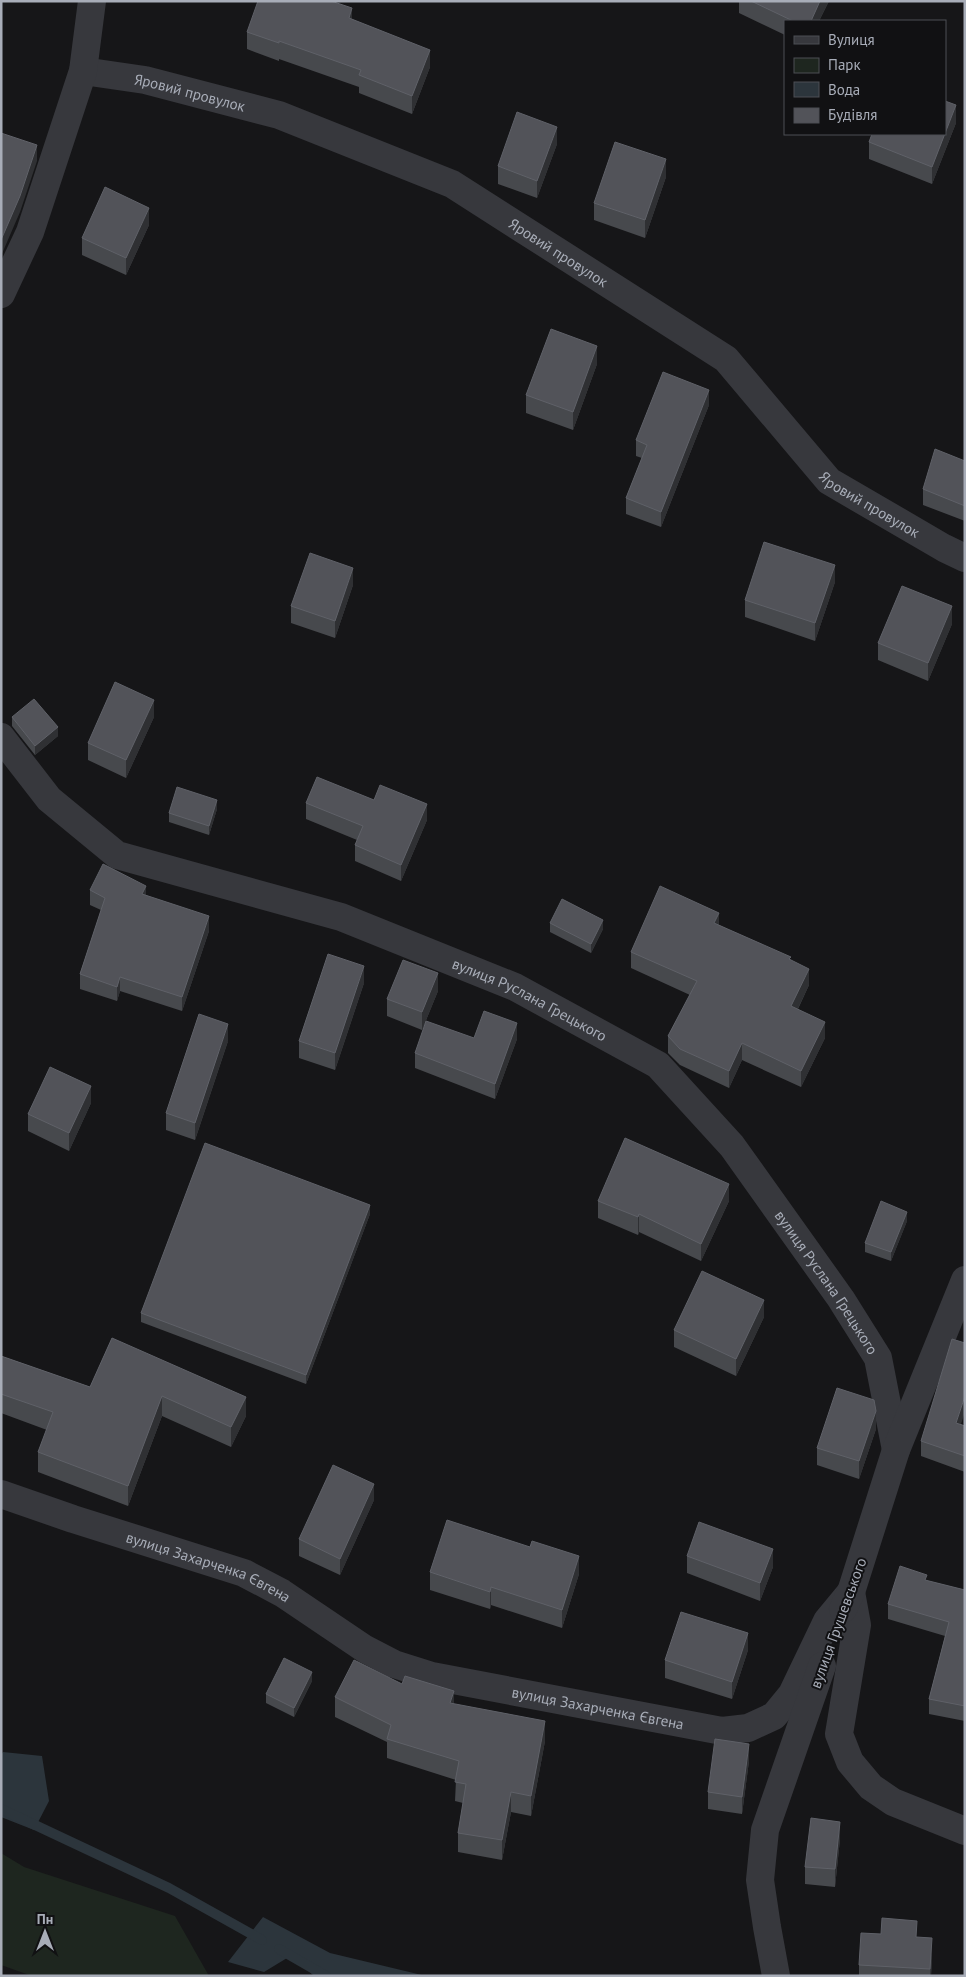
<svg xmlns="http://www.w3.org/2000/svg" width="966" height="1977" viewBox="0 0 966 1977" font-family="'PT Sans',sans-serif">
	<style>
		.green { fill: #1e261f }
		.water { fill: #2c353c }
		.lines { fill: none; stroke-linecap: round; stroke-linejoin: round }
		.stream { stroke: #2c353c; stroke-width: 10 }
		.street { stroke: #37383d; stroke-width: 28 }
		.wall { fill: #47494d }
		.shaded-wall { fill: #2f3033 }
		.building { fill: #525359; stroke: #5f6168 }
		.labels { text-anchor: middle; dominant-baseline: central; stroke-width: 4; stroke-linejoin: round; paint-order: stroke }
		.street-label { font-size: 15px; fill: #a8adb8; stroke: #111113 }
	</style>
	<rect width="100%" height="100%" fill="#161618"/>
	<!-- green -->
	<path class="green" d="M1,1853L24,1867L175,1916L209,1976H32L1,1965Z"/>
	<!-- water -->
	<path class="water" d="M3,1752L42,1756L49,1801L34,1830L1,1817V1755Z
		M263,1917L330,1953L426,1976H314L292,1955L264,1972L228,1962Z"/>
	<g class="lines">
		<!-- stream -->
		<path class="stream" d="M1,1809L169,1888L262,1940
			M279,1949L326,1976"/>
		<!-- street -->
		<g class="street">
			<path id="s1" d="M83,71L145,80L279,115L452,184L726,359L829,481L944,548L965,558"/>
			<path d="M1,294L30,232L83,71L92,1"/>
			<path id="s2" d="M1,737L49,799L117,855L341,917L515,987L658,1065L732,1146L841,1299L878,1358L896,1450"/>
			<path id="s3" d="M1,1494L73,1519L244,1573L282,1593L365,1649L394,1664L432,1676L722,1731L748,1728L774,1716L792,1694L827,1621L851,1592L857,1625L839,1734L850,1762L871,1787L893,1802L965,1831"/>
			<path d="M843,1609L851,1592L896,1450L965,1280"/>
			<path d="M776,1976L767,1927L760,1880L765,1830L822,1666"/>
		</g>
	</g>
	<!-- wall -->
	<path class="wall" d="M739,1H829L819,21H785V35L739,13Z
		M352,19L430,67L412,114L359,93V87L279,59V61L247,49V32Z
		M956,123L932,184L869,159V142Z
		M557,144L537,198L498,184V166Z
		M666,177L645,238L594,220V203Z
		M149,225L126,275L82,255V238Z
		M597,364L573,430L526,413V395Z
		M709,405L661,527L626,514V498L642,458L636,456V440Z
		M965,461V521L923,505V489Z
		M835,582L815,641L745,617V600Z
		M353,585L335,638L291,623V606Z
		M952,624L928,681L878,660V643Z
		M12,717L58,736L35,755L12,726Z
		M154,717L126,778L88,760V743Z
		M374,800L427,820L401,881L355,861V845L357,840L306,819V803Z
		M217,809L209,835L169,822V813Z
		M90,890L146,895L209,931L182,1011L120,991L117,1001L80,989V974L101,910L90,905Z
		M550,923L603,929L591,953L550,932Z
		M719,925L791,960L809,985L798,1009L825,1038L801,1087L742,1060L729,1088L680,1065L668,1053V1036L690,995L631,968V952Z
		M364,983L335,1070L299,1058V1041Z
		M438,991L422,1030L387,1016V999Z
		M474,1038L517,1039L495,1099L415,1068V1053Z
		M228,1041L195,1140L166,1130V1113Z
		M91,1103L69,1151L28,1131V1114Z
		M598,1201H729L701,1261L639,1232L638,1235L598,1218Z
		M370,1214L306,1384L141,1322V1313Z
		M907,1221L891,1261L865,1252V1243Z
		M764,1317L736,1376L674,1347V1330Z
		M112,1338L246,1416L231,1447L162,1416L128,1506L38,1472V1452L47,1430L1,1413V1356L90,1387Z
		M961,1424L965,1426V1472L921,1456V1441Z
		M876,1429L859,1479L817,1465V1448Z
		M374,1500L340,1575L299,1556V1539Z
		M687,1556L773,1567L760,1601L687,1573Z
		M430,1572L579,1574L562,1628L491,1605L490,1609L430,1590Z
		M927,1581L965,1590V1721L929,1714V1699L945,1636L888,1619V1604Z
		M748,1650L732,1699L665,1678V1660Z
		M312,1681L294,1717L266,1703V1694Z
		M402,1684L454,1704L545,1741L531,1816L511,1812L502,1860L458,1852V1833L463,1803L455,1801L456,1780L387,1758V1742L335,1717V1697Z
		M749,1761L742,1814L708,1809V1792Z
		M840,1839L835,1887L805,1884V1867Z
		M917,1937L932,1956L931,1976H859V1965Z"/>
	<!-- shaded-wall -->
	<path class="shaded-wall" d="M820,1H829L819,21H811Z
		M352,8V26L349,18Z
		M430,50V67L412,114V96Z
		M956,105V123L932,184V167Z
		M557,127V144L537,198V181Z
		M37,145V161L20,212L1,256V240Z
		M666,159V177L645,238V220Z
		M149,208V225L126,275V258Z
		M597,346V364L573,430V412Z
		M709,390V405L661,527V512Z
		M835,565V582L815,641V623Z
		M353,568V585L335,638V621Z
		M952,606V624L928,681V663Z
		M154,700V717L126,778V760Z
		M58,727V736L35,755V746Z
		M217,800V809L209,835V826Z
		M427,804V820L401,881V865Z
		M146,886V901L142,894Z
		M719,913V929L714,923Z
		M209,916V931L182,1011V997Z
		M603,920V929L591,953V944Z
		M364,966V983L335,1070V1053Z
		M809,969V985L791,1023V1006Z
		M438,973V991L422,1030V1012Z
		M120,977V991L117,1001V987Z
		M825,1022V1038L801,1087V1071Z
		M517,1023V1039L495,1099V1084Z
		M228,1024V1041L195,1140V1123Z
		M742,1043V1060L729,1088V1071Z
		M91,1086V1103L69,1151V1133Z
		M729,1184V1201L701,1261V1244Z
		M370,1205V1214L306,1384V1375Z
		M907,1212V1221L891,1261V1252Z
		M639,1214V1232L638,1235V1217Z
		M764,1300V1317L736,1376V1359Z
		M162,1396V1416L128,1506V1486Z
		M965,1396V1412L956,1439V1423Z
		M246,1397V1416L231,1447V1427Z
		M876,1411V1429L859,1479V1461Z
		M374,1484V1500L340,1575V1559Z
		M773,1549V1567L760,1601V1583Z
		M579,1556V1574L562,1628V1610Z
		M491,1587V1605L490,1609V1592Z
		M748,1633V1650L732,1699V1682Z
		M312,1672V1681L294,1717V1708Z
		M454,1691V1710L450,1703Z
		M545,1721V1741L531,1816V1796Z
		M749,1744V1761L742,1814V1797Z
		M511,1792V1812L502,1860V1840Z
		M840,1822V1839L835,1887V1869Z
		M932,1938V1956L931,1976H930Z"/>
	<!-- building -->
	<path class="building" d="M258,1H331L352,8L349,18L430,50L412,96L359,75L361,70L279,41V43L247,32Z
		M751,1H820L811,21H793Z
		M945,101L956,105L932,167L869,142L872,134H945Z
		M517,112L557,127L537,181L498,166Z
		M1,133L37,145L20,196L1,240Z
		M615,142L666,159L645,220L594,203Z
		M105,187L149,208L126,258L82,238Z
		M551,329L597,346L573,412L526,395Z
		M663,372L709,390L661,512L626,498L647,445L636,440Z
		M935,449L965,461V506L923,489Z
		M764,542L835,565L815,623L745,600Z
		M310,553L353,568L335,621L291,606Z
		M902,586L952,606L928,663L878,643Z
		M115,682L154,700L126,760L88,743Z
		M34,699L58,727L35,746L12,717Z
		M317,777L374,800L380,785L427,804L401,865L355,845L363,826L306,803Z
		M177,787L217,800L209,826L169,813Z
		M103,864L146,886L142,894L209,916L182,997L120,977L117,987L80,974L105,898L90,890Z
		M660,886L719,913L714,923L791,957L789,959L809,969L791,1006L825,1022L801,1071L742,1043L729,1071L680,1049L668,1036L697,981L631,952Z
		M562,899L603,920L591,944L550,923Z
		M328,954L364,966L335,1053L299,1041Z
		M403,960L438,973L422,1012L387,999Z
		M484,1011L517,1023L495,1084L415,1053L426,1021L474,1038Z
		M199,1014L228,1024L195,1123L166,1113Z
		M50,1067L91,1086L69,1133L28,1114Z
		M625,1138L729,1184L701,1244L639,1214L638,1217L598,1201Z
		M205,1143L370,1205L306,1375L141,1313Z
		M881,1201L907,1212L891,1252L865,1243Z
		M702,1271L764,1300L736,1359L674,1330Z
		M112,1338L246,1397L231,1427L162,1396L128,1486L38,1452L53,1412L1,1394V1356L90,1387Z
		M952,1339L965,1343V1396L956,1423L965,1426V1456L921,1441Z
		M837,1388L874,1400L876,1411L859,1461L817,1448Z
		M333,1465L374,1484L340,1559L299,1539Z
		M447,1520L530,1547L532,1541L579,1556L562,1610L491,1587L490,1592L430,1572Z
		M699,1522L773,1549L760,1583L687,1556Z
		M900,1566L927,1575L925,1580L965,1590V1706L929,1699L949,1622L888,1604Z
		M681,1612L748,1633L732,1682L665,1660Z
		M284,1658L312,1672L294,1708L266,1694Z
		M354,1660L402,1684L405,1676L454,1691L450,1703L545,1721L531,1796L511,1792L502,1840L458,1833L466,1784L455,1782L459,1761L387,1739L391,1725L335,1697Z
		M715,1739L749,1744L742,1797L708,1792Z
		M811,1818L840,1822L835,1869L805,1867Z
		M882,1918L917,1921L916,1937L932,1938L930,1969L859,1965L861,1933L881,1934Z"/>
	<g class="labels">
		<!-- street labels -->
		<g class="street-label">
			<text stroke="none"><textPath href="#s1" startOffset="109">Яровий провулок</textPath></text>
			<text stroke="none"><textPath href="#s1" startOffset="514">Яровий провулок</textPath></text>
			<text stroke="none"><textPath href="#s1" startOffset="919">Яровий провулок</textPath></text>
			<text stroke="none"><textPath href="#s2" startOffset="605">вулиця Руслана Грецького</textPath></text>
			<text stroke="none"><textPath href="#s2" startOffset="1025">вулиця Руслана Грецького</textPath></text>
			<text stroke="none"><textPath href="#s3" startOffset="220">вулиця Захарченка Євгена</textPath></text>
			<text transform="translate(838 1623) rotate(-70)">вулиця Грушевського</text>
			<text stroke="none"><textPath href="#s3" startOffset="640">вулиця Захарченка Євгена</textPath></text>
		</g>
	</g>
	<!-- border -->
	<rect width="966" height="1977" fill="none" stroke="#a8adb8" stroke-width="5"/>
	<!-- legend -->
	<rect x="784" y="20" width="162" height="115" fill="#111113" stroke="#4d4f55"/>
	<rect x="794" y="36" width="25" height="8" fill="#37383d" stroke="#4d4f55"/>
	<text x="828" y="45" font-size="15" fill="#a8adb8">Вулиця</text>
	<rect x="794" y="58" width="25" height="15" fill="#1e261f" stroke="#4d4f55"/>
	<text x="828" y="70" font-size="15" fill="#a8adb8">Парк</text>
	<rect x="794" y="82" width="25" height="15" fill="#2c353c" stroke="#4d4f55"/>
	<text x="828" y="95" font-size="15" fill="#a8adb8">Вода</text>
	<rect x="794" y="108" width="25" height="15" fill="#525359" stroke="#4d4f55"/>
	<text x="828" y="120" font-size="15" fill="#a8adb8">Будівля</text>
	<!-- north arrow -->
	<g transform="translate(45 1932)" stroke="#111113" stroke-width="4" paint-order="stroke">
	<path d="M0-4L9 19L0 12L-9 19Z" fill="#a8adb8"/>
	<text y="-8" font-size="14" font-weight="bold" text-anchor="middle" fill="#a8adb8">Пн</text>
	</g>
</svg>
